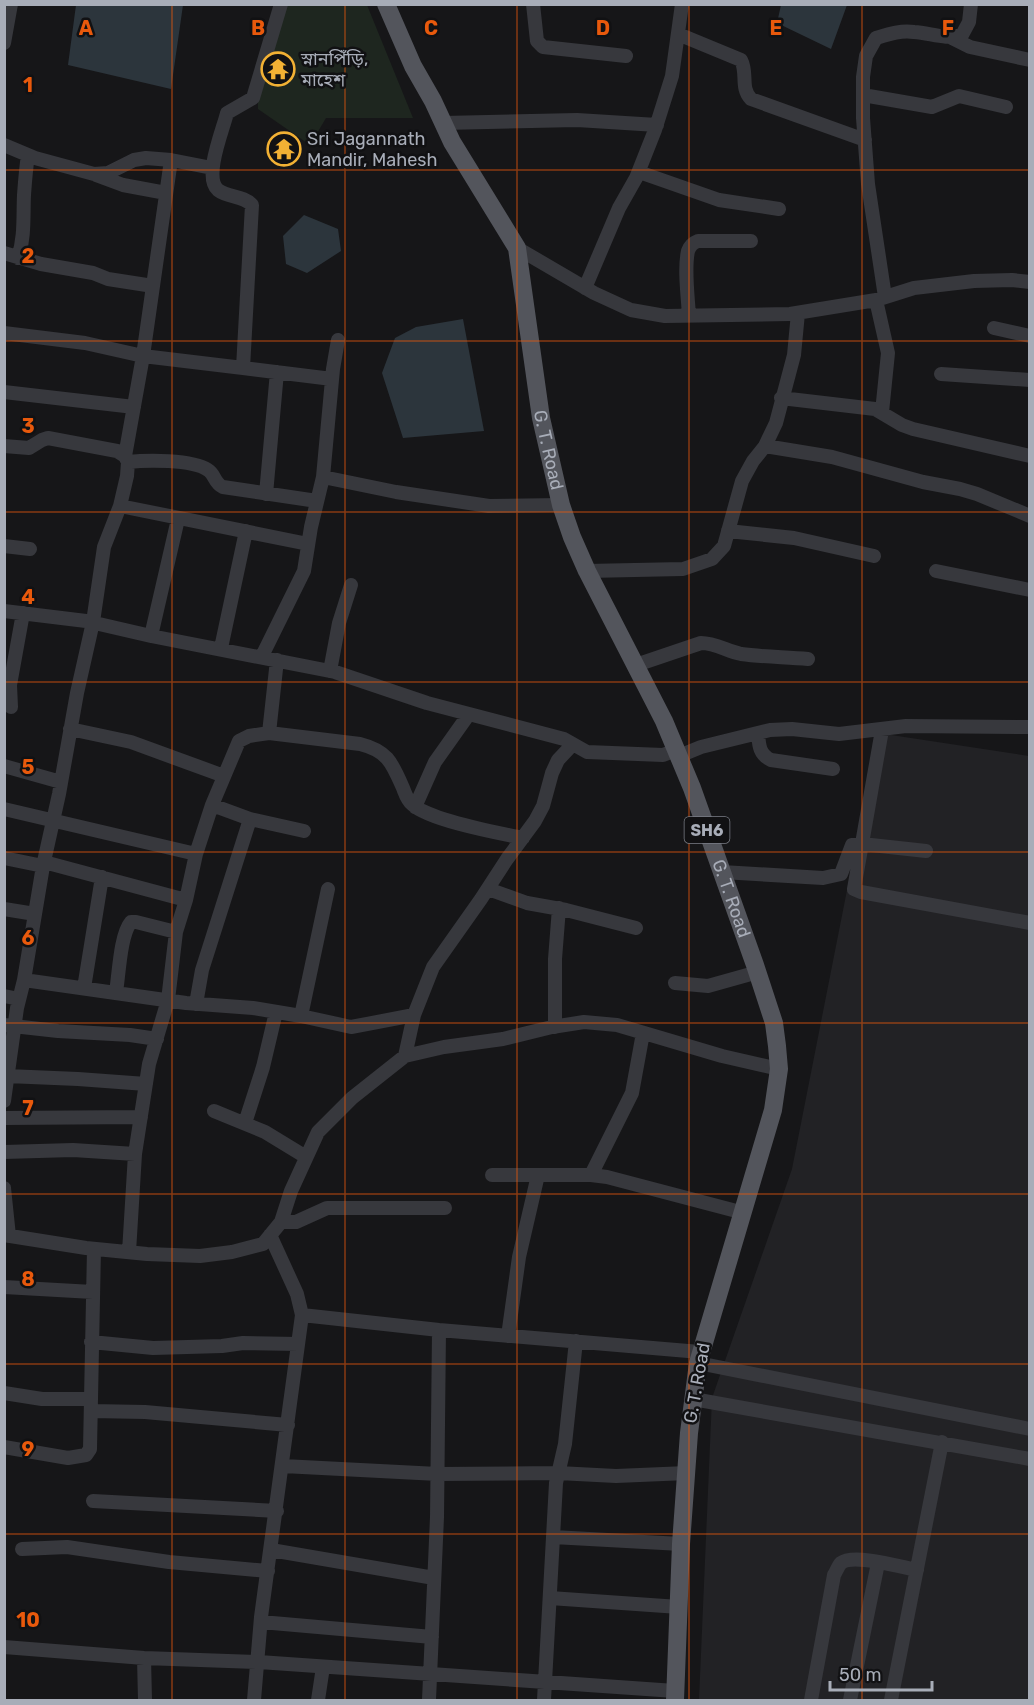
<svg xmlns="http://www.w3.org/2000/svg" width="1034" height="1705" viewBox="0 0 1034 1705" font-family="Rubik,'Noto Sans Bengali',sans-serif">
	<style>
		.built { fill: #222225 }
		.green { fill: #1e261f }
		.water { fill: #2c353c }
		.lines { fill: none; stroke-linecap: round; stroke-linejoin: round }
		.minor { stroke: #37383d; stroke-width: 14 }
		.major { stroke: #53555c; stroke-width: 18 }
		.grid { fill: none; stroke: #e8590c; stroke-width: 1.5; stroke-opacity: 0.55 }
		.labels { text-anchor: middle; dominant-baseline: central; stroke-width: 5; stroke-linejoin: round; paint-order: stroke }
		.shield { fill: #111113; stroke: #7b7e86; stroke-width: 1.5 }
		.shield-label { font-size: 16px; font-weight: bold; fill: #a8adb8 }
		.poi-label { font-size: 18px; fill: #a8adb8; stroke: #111113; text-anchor: start }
		.street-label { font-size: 18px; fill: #a8adb8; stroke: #111113 }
		.grid-label { font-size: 20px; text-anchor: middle; font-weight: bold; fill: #e8590c; stroke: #111113; stroke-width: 5; stroke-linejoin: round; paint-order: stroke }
	</style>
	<rect width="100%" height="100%" fill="#161618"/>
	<!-- built -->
	<path class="built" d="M878,733L1029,756V1700H699L712,1398L792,1169Z"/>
	<!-- green -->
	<path class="green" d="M281,5H367L413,118H326L310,145L258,109V86Z"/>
	<!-- water -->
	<path class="water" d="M76,5H183L171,89L68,65Z
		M781,5H847L831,49L777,23Z
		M304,215L338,229L341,251L307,273L286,264L283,236Z
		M463,319L484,431L403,438L382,373L395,338L416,327Z"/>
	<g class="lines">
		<!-- minor -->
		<path class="minor" d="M533,4L537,41L543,47L626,56
			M678,34L741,60C748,73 740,88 751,99L865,140
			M952,38L970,47L1030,60
			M4,43L11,4
			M863,95L932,107L959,96L1006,107
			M443,123L577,120L657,125
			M4,145L35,158L94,174L108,173L134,160L146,158L171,160L212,168
			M639,172L719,200L779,209
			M96,175L123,185L166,193
			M517,248L594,293L631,310L665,316L790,314L876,300L914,288L974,281L1012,280L1030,282
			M4,253L41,264L93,273L108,279L153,286
			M18,258C25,237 23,216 24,195C25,181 26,168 28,155
			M585,288L619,208L636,178L655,130L672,76L682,4
			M885,297L868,184L863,118V77L866,56L876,38C889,34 901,30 914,32C931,33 945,40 962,35L969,22L971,4
			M876,300L888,353L882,412
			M689,316C688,297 684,269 688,251C690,245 693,243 698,241H751
			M994,328L1030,336
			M4,333L85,343L143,356L243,368L252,205C243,195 228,198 218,190C203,177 223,130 227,113L253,98L281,4
			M243,368L332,379
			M941,374L1030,380
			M4,392L134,407
			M781,398L875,409L902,425L913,429L1030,456
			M4,446L29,448L42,440L48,438L117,451L125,456L128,462L127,476L120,506L104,547L93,622L77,693L59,794L43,866L24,980L17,1008L4,1101
			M765,446L832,457L923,482L960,489L977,494L1030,516
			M125,456L143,356L171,160
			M128,462C146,460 192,459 208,470C215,474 214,483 223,487L317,501
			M323,477L396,492L489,506L561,505
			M266,494L277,372
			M120,506L308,544
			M728,531L794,538L874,556
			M4,546L30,549
			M587,571L683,569L712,559L724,546L742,481L753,461L765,446L776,423L794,355L798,313
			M936,571L1030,590
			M4,611L86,621L151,636L335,672L427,703L564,739L587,752L663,755L676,750
			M151,636L178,519
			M221,648L246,531
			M262,656L304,571L311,527L323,477L333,369L338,340
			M277,660L269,733L360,744C388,751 392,763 403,788C405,793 407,800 412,804C428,820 498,833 523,838
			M636,665L701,643C715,643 727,651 741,654C763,657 786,657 808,659
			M330,671L339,623L351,585
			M11,707L10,685L23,613
			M70,729L131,742L224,776
			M882,730L854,889L861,892L1030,923
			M758,733C759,745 759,754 771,760L833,769
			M679,756L701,747L770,730L792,729L839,734L906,726L1030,727
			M4,766L61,782
			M212,805L250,819L304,831
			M415,807L435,762L469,714
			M4,809L196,854
			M4,858L43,866
			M44,862L186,900
			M722,872L823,878L841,874L852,845L862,844L926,851
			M488,889L527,903L566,910L636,928
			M4,909L35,914
			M24,980L186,1003L253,1008L301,1016L351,1027L414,1015
			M675,983L708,986L758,972
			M84,988L102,877
			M116,992C119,975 120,935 131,922H136L176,932
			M4,996L19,999
			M196,1004L202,970L250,819
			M301,1016L328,889
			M4,1025L58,1031L130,1035L157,1039
			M555,1027V959L559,908
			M405,1056L414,1015L433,967L481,899L507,859L535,821L543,806L552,773L558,760L573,744
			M7,1076L78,1079L146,1084
			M214,1111L265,1132L306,1157
			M4,1118L141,1117
			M245,1123L263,1067L276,1012
			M4,1152L73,1150L135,1154
			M492,1175H591L607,1177L744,1213
			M591,1175L632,1093L643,1033
			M4,1188L9,1236
			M281,1222H296L327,1208H445
			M4,1235L86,1248L147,1254L200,1256L232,1252L263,1244L281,1222L291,1191L318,1132L352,1098L405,1056L444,1047L503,1039L552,1027L584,1022L617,1025L722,1056L779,1069
			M270,1235L297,1294L302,1315L439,1330L700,1352
			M129,1252L135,1154L149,1064L168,1000L176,932L186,900L196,854L212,805L239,741L249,736L269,733
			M4,1287L93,1292
			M508,1336L519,1257L538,1175
			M91,1342L153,1348L222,1346L243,1343L298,1344
			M698,1363L1030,1429
			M4,1393L42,1399H91
			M693,1399L1030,1459
			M91,1411L145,1412L288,1425
			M4,1447L68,1458L86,1455L90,1449L94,1249
			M283,1466L438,1474L558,1473L616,1476L687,1473
			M93,1501L277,1511
			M553,1537L681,1544
			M22,1549L67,1547L169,1562L268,1571
			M271,1550L434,1578
			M550,1598L679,1607
			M261,1622L432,1637
			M4,1647L144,1658L259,1662L675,1691
			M144,1658L145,1700
			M254,1700L261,1617L302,1315
			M318,1700L323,1667
			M429,1700L437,1517L439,1330
			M544,1700L556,1483L565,1444L576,1341
			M811,1700L834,1575C836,1572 838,1566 841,1563C853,1553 901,1567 917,1570
			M850,1700L878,1563
			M891,1700L942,1442"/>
		<!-- major -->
		<path class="major" id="s1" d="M386,4L413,66L433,101L452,142L517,248L541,418L561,505L572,537L587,571L664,721L692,788L755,965L774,1023L777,1046L779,1069L773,1110L698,1363L689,1433L681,1544L675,1700"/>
	</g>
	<!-- grid -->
	<path class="grid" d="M172,4V1700M345,4V1700M517,4V1700M689,4V1700M862,4V1700M4,170H1030M4,341H1030M4,512H1030M4,682H1030M4,852H1030M4,1023H1030M4,1194H1030M4,1364H1030M4,1534H1030"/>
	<!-- icons -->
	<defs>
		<g id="temple-ring" transform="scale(1.725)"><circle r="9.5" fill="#111113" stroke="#f2b134" stroke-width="1.5"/><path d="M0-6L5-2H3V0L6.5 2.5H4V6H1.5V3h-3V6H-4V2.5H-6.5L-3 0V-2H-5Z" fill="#f2b134"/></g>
	</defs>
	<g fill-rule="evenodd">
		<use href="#temple-ring" x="278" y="69"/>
		<use href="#temple-ring" x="284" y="149"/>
	</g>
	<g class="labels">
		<!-- shield labels -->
		<rect class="shield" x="684.5" y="817" width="45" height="26" rx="4.5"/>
		<g class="shield-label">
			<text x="707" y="830">SH6</text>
		</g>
		<!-- poi labels -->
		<g class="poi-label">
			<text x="301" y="59">স্নানপিঁড়ি,<tspan x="301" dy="21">মাহেশ</tspan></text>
			<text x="307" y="139">Sri Jagannath<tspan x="307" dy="21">Mandir, Mahesh</tspan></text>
		</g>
		<!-- street labels -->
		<g class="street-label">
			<text stroke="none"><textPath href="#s1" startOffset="482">G. T. Road</textPath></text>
			<text stroke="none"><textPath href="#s1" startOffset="968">G. T. Road</textPath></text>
			<text transform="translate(697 1383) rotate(-80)">G. T. Road</text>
		</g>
	</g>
	<g class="grid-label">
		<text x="86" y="35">A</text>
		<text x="258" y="35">B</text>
		<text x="431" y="35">C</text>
		<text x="603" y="35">D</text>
		<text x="776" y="35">E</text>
		<text x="948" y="35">F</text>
		<text x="28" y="92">1</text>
		<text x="28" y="263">2</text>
		<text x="28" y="433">3</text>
		<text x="28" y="604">4</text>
		<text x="28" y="774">5</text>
		<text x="28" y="945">6</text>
		<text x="28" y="1115">7</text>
		<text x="28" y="1286">8</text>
		<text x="28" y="1456">9</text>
		<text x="28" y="1627">10</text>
	</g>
	<!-- border -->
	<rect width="1034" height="1705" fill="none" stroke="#a8adb8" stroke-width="12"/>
	<!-- scale -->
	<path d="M830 1681v9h102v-9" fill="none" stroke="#a8adb8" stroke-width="3"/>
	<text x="839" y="1681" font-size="18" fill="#a8adb8" stroke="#111113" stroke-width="4.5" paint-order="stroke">50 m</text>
</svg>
